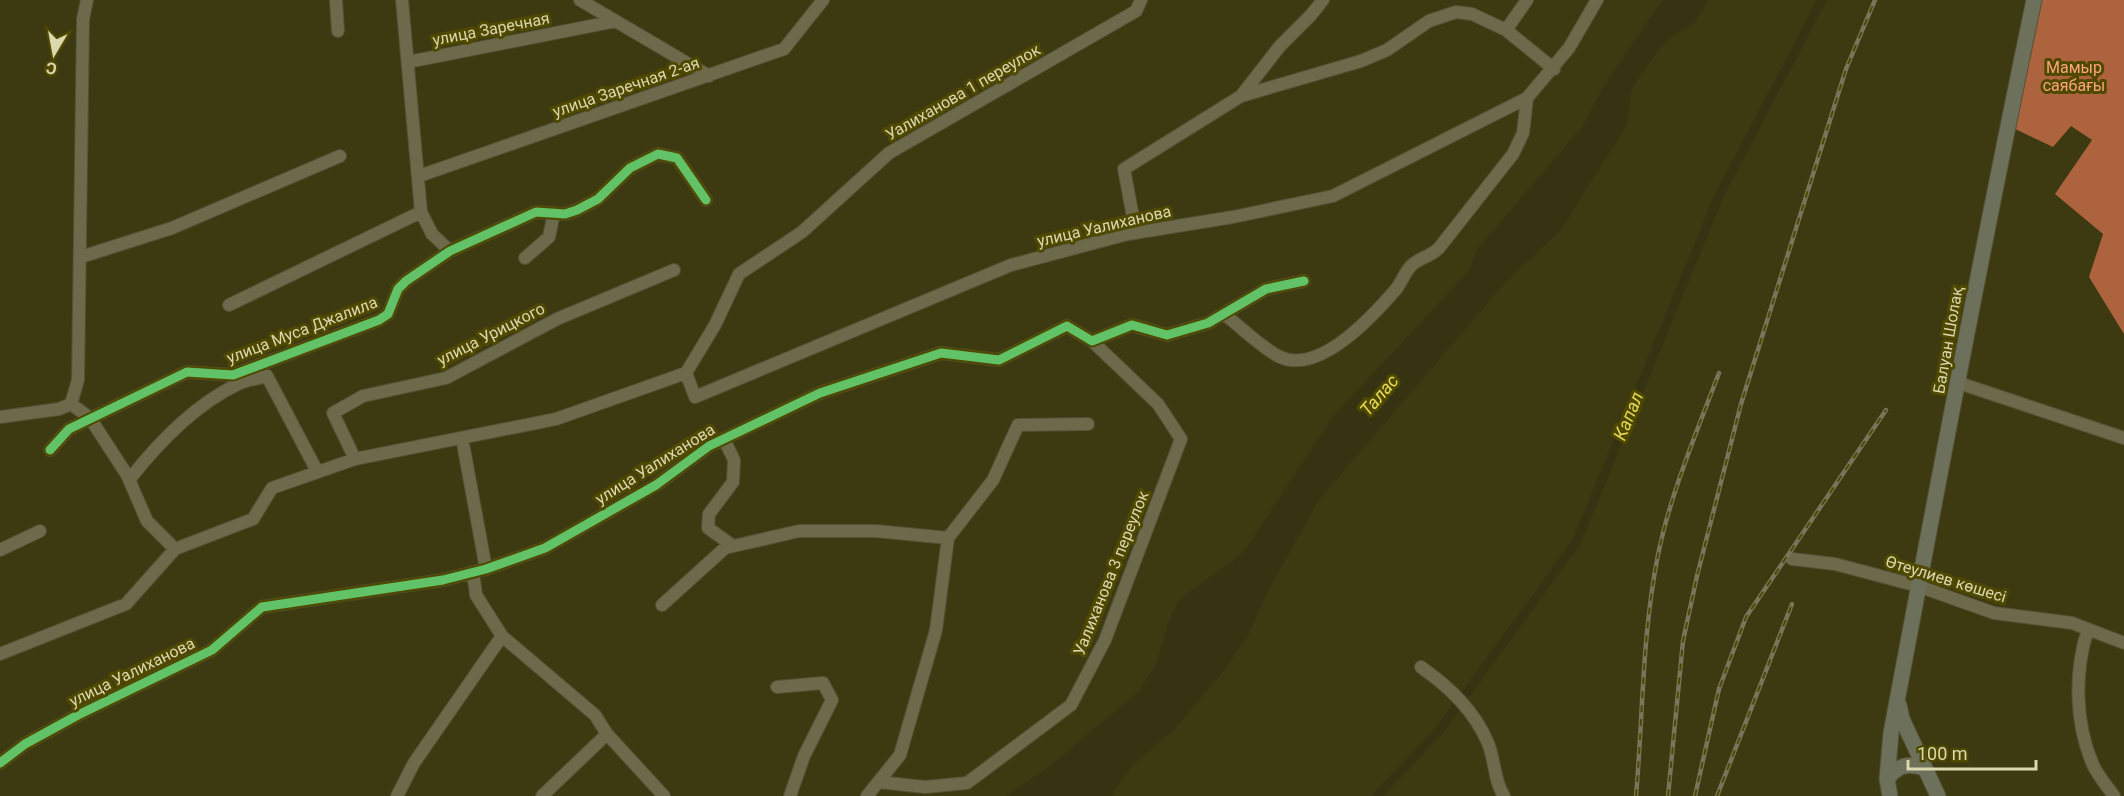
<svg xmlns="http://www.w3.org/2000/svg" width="2124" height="796" viewBox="0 0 2124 796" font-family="Roboto,sans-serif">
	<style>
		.forest { fill: #ad633d }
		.water { fill: #363313 }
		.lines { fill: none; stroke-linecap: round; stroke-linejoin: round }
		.canal { stroke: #363313; stroke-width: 9 }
		.minor-casing { stroke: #545234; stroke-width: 14 }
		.major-casing { stroke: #545234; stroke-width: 17 }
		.minor { stroke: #6d6a4b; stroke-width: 12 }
		.major { stroke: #6d705a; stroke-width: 15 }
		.rail-casing { stroke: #78765a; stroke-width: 4.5 }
		.rail { stroke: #4f4900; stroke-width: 2; stroke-dasharray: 7; stroke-linecap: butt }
		.cycleway-casing { stroke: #4f4900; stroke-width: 13 }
		.cycleway { stroke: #61c268; stroke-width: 9 }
		.labels { text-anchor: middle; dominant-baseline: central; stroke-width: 6; stroke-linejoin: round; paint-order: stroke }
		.street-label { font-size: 16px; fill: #dbd8b0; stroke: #4f4900 }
		.park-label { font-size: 16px; fill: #ffa47d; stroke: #4f4900 }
		.water-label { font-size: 18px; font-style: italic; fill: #e7da57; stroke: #4f4900 }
	</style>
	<rect width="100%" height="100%" fill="#3d3a12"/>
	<!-- forest -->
	<path class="forest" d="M2041,0H2124V334L2089,277L2103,234L2055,194L2092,140L2071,126L2053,147L2013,128Z"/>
	<!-- water -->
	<path class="water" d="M1662,0H1708L1694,24L1675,34L1658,51L1639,77L1631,92L1627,125L1560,231L1505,283L1319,500L1272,584L1247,637L1222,673L1175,729L1134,764L1111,796H1006L1050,766L1139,691L1156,664L1171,615L1180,599L1233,561L1246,548L1334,415L1468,272L1478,248L1582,127L1604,86Z"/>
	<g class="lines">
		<!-- canal -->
		<path class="canal" d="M1377,796L1438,732L1576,543L1719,196L1822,0"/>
		<!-- minor casing -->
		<g class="minor-casing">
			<path id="minor" d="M336,0L338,31
				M402,0L421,212L432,234L450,251
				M580,0L709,76
				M1506,30L1527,0
				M408,62L616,21
				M1241,96L1280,46L1311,15L1323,0
				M419,176L784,49L823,0
				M1136,233L1124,169L1241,96L1361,61L1387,50L1429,21L1456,12L1472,14L1506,30L1554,69
				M81,257L172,228L340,156
				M525,258L549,237L554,213
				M229,305L421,212
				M1225,315C1241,327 1263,349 1280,357C1320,375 1374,315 1397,288C1402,281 1406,270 1412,265C1419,258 1430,257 1439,248L1513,154L1523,133L1527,98
				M686,373L695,397L1011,265L1128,234L1233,217L1333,196L1527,98L1569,48L1597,0
				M1959,383L2124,438
				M71,404L78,380L83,19L87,0
				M71,404L90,418L127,475L147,521L175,549
				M0,417L59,409L71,404
				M462,438L486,569
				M724,439L734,460L733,482L709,514L708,528L733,546
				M50,450L69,429L187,372L233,375L379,320L388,314L398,289L406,281L450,251L536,212L565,214L577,210L598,199L630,168L658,154L677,158L706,200
				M355,459L333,413L363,396L446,378L557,319L674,270
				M129,480C158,443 193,406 236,385C245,380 257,379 267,376L317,471
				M0,550L40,531
				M1792,559L1835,564L1918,586L1994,613L2072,623L2124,643
				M473,572L476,595L502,636L595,715L607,734L664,796
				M662,605L725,548L799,531H876L948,538
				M2088,629C2074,672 2075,723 2093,765C2098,776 2107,786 2114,796
				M0,654L126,604L175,549L253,519L272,488L355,459L556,419L686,373L715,325L739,274L802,232L889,153L1136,11L1141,0
				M1421,667C1449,687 1474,710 1488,743C1495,760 1494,781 1504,796
				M777,687L823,683L832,700L804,756L790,796
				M0,763L25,744L78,715L212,650L262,607L443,580L486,569L545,548L656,485L709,446L820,393L941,353L999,360L1067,326L1092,341L1132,325L1167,335L1208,323L1266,289L1304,281
				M879,782L925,787L967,783L1071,705L1105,640L1181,439L1158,404L1092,341
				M397,796L414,763L502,636
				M542,796L607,734
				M867,796L900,755L936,630L948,538L993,480L1018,425L1088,424"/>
		</g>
		<!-- major casing -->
		<g class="major-casing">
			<path id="major" d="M1899,705L1902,719L1938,796
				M1887,779C1898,765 1907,763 1924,768
				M1890,796L1887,779L1891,733C1937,488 1983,244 2034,0"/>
		</g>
		<!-- minor -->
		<use href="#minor" class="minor"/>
		<!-- major -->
		<use href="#major" class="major"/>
		<!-- rail casing -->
		<g class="rail-casing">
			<path id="rail" d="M1636,796C1643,716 1642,634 1658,555C1670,495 1697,431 1719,373
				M1668,796L1683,641L1697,576L1741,404L1846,69L1875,0
				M1695,796L1719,689L1746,617L1886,410
				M1717,796L1792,604"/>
		</g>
		<!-- rail -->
		<use href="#rail" class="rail"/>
		<!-- cycleway casing -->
		<g class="cycleway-casing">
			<path id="cycleway" d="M50,450L69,429L187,372L233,375L379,320L388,314L398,289L406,281L450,251L536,212L565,214L577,210L598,199L630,168L658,154L677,158L706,200
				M0,763L25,744L78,715L212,650L262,607L443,580L486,569L545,548L656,485L709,446L820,393L941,353L999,360L1067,326L1092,341L1132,325L1167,335L1208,323L1266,289L1304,281"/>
		</g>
		<!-- cycleway -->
		<use href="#cycleway" class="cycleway"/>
	</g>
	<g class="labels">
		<!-- street labels -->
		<g class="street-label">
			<text transform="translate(491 29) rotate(-11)">улица Заречная</text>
			<text transform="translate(626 87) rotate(-19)">улица Заречная 2-ая</text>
			<text transform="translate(963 92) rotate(-30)">Уалиханова 1 переулок</text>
			<text transform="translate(1104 226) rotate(-13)">улица Уалиханова</text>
			<text transform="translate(302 330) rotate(-21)">улица Муса Джалила</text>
			<text transform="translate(491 334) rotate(-27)">улица Урицкого</text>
			<text transform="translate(1948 340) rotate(-80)">Балуан Шолақ</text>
			<text transform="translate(655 464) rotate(-32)">улица Уалиханова</text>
			<text transform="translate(1111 573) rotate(-68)">Уалиханова 3 переулок</text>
			<text transform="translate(1946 579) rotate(17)">Өтеулиев көшесі</text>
			<text transform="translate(132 672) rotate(-26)">улица Уалиханова</text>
		</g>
		<!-- park labels -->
		<g class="park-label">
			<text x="2074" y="67">Мамыр<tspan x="2074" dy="18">саябағы</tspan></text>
		</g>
		<!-- water labels -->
		<g class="water-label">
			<text transform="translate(1379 395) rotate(-49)">Талас</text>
			<text transform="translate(1628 416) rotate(-68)">Капал</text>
		</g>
	</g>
	<!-- north arrow -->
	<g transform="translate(54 54) rotate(190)" stroke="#4f4900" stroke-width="4.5" paint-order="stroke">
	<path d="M0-4.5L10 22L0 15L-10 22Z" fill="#dbd8b0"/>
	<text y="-9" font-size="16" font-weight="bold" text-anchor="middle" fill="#dbd8b0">С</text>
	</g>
	<!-- scale -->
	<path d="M1908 760v9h128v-9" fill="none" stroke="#dbd8b0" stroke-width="3"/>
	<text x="1917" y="760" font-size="18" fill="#dbd8b0" stroke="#4f4900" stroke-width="4.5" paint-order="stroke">100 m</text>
</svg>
